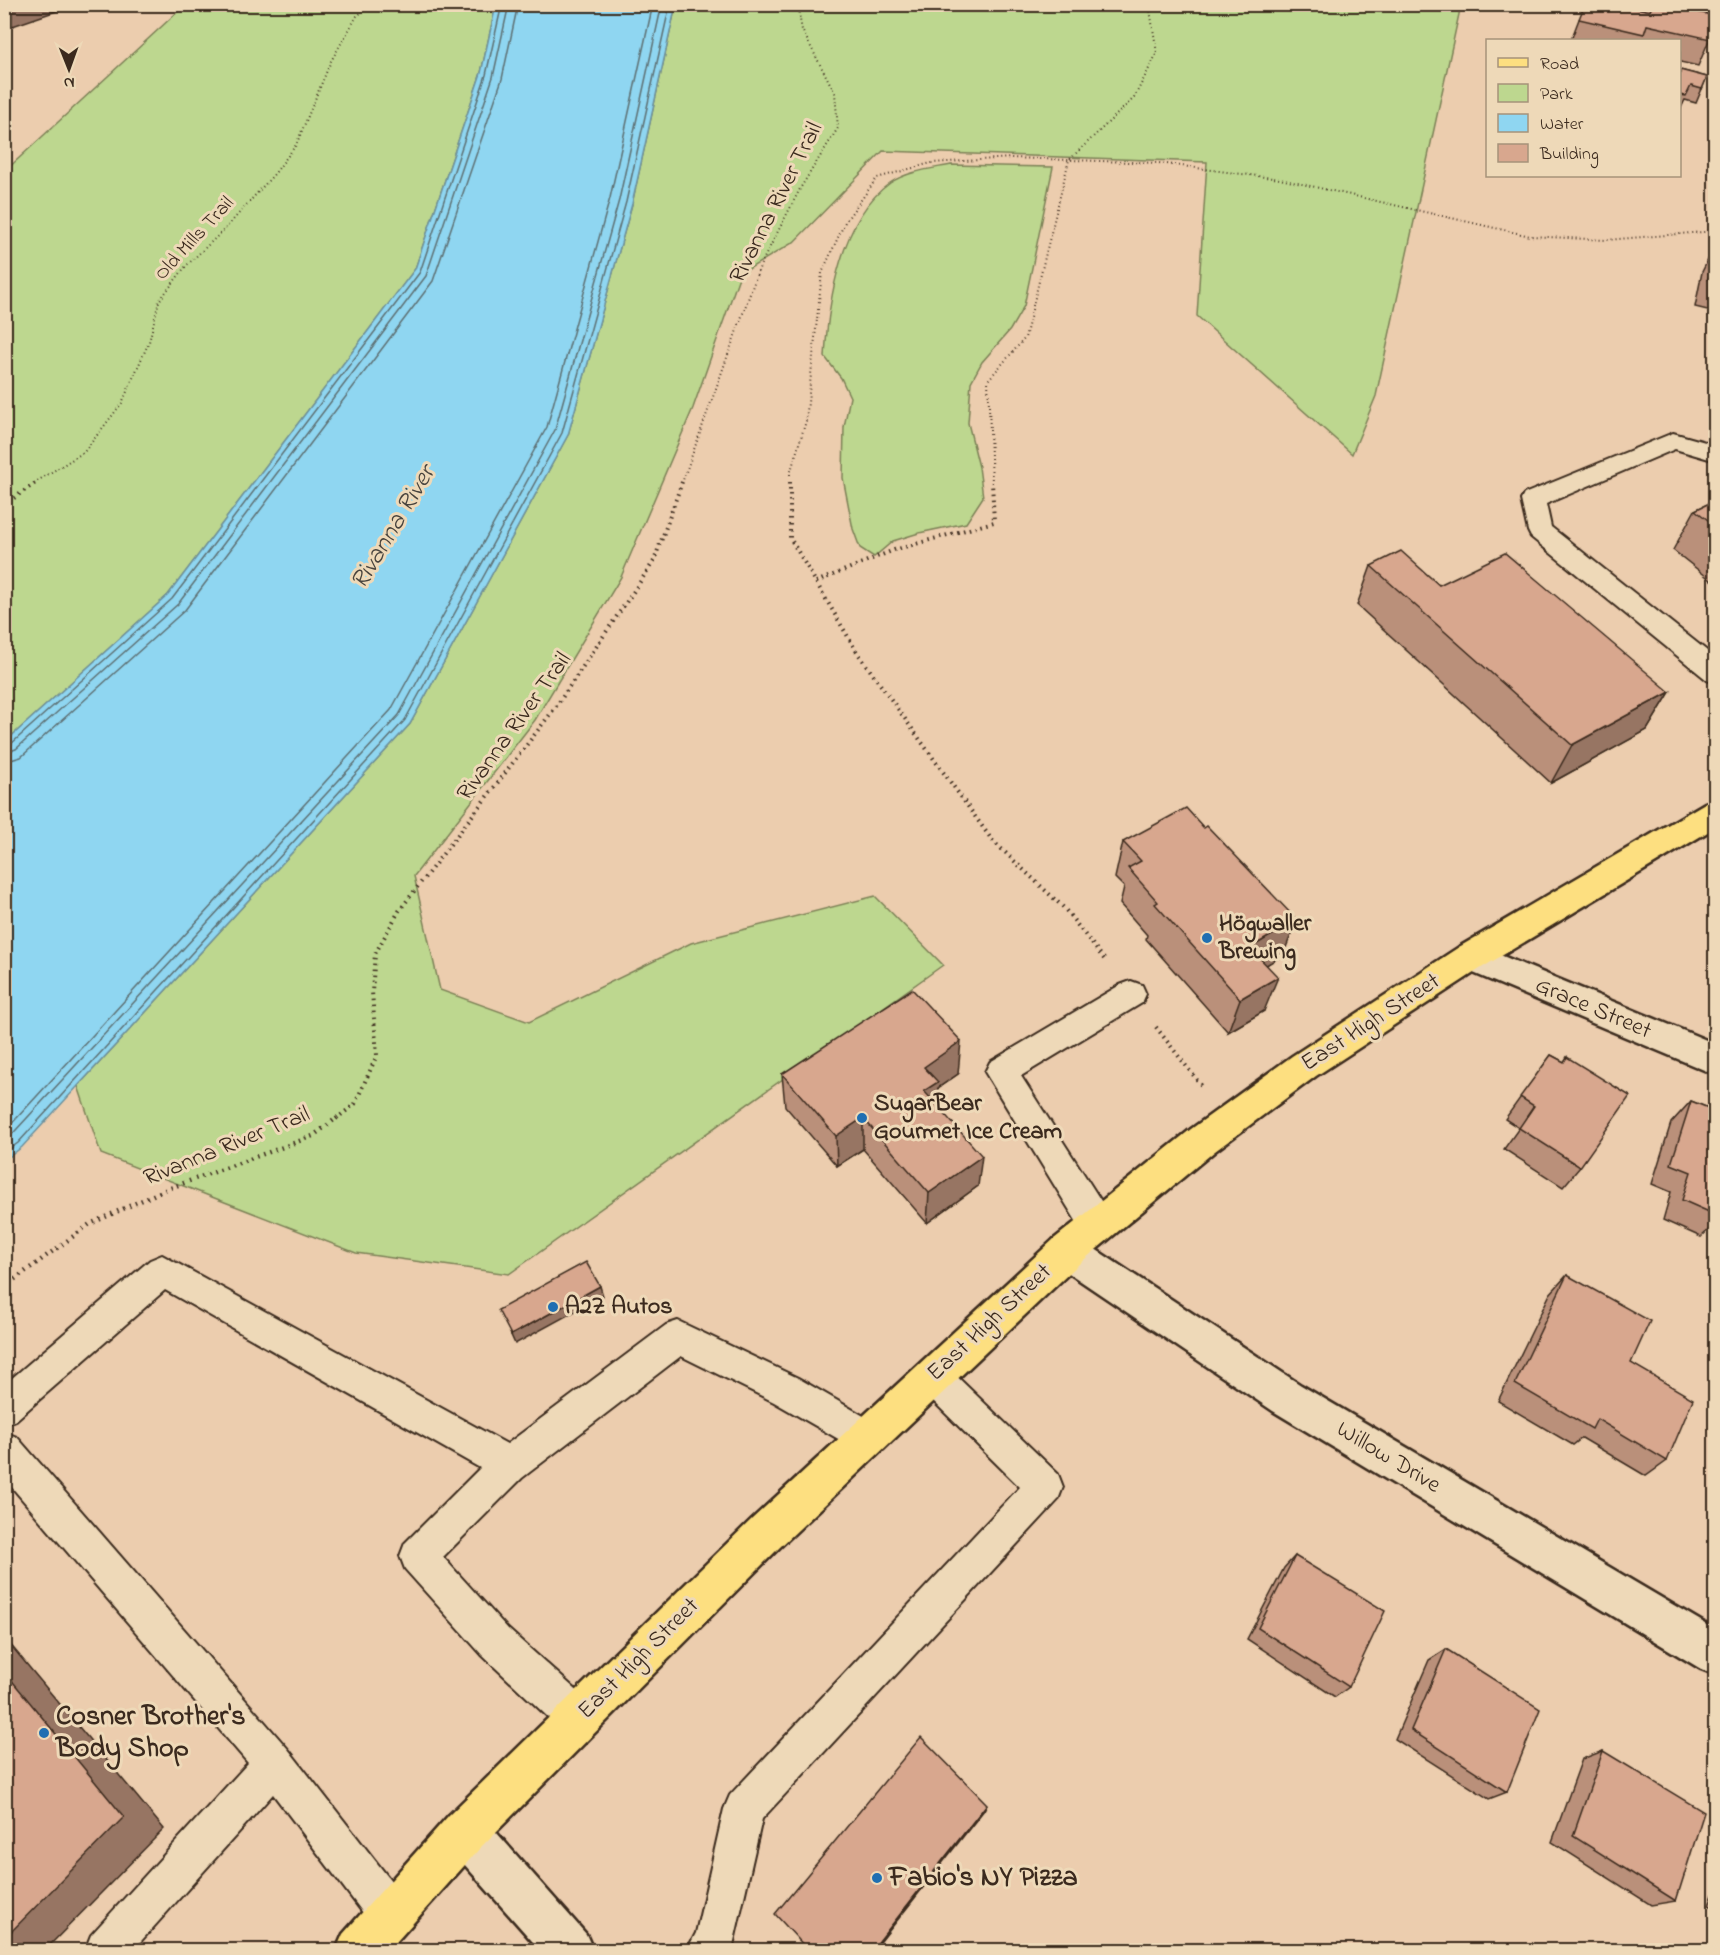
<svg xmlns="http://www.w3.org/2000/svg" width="1720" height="1955" viewBox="0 0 1720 1955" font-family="'Indie Flower',sans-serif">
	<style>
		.green { fill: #bdd78f; stroke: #7c8056; stroke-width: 1.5 }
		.water { fill: #8fd6f1; stroke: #6d919d; stroke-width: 1.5 }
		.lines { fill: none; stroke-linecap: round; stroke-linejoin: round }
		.shore { stroke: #5d6f72; stroke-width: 1.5 }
		.service-casing { stroke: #3b2a1e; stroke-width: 4 }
		.minor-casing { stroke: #3b2a1e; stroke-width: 5 }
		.primary-casing { stroke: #3b2a1e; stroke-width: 5 }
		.path-far2 { stroke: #3b2a1e; stroke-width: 2; stroke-dasharray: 1 3; stroke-linecap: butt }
		.path-far1 { stroke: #3b2a1e; stroke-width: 4; stroke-dasharray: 1.5 4.5; stroke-linecap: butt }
		.path { stroke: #3b2a1e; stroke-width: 4.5; stroke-dasharray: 1.5 5; stroke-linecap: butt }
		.service { fill: #eed9b8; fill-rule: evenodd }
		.minor { fill: #eed9b8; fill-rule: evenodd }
		.primary { fill: #fddf80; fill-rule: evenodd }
		.wall { fill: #ba907a; stroke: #3b2a1e; stroke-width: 1.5 }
		.shaded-wall { fill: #977563; stroke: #3b2a1e; stroke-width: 1.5 }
		.building { fill: #d8a78e; stroke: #3b2a1e; stroke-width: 1.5 }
		.poi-dot { fill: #1f6fb2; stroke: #eed9b8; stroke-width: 2 }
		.labels { text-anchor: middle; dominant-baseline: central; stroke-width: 6; stroke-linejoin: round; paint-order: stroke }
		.far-street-label { font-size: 20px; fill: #3b2a1e; stroke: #eed9b8 }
		.street-label { font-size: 24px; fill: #3b2a1e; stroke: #eed9b8 }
		.poi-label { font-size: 24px; font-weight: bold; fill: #3b2a1e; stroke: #eed9b8; text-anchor: start }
		.water-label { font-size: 26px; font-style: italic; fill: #48443e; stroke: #eed9b8 }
		.near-poi-label { font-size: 28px; font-weight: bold; fill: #3b2a1e; stroke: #eed9b8; text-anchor: start }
	</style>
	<rect width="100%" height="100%" fill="#eccdae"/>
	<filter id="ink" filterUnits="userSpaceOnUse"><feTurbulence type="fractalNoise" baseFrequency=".0167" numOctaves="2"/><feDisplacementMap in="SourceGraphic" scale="12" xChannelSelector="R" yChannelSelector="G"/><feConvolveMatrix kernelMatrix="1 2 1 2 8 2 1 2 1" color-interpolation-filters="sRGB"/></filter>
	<g filter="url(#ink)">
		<!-- green -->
		<path class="green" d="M185,5H496L481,73L415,269L168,595L5,742V171Z
			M676,5H1461L1376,396L1352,454L1197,316L1207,162L883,151L794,242L740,274L693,408L621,577L535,720L414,876L440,990L529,1022L691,943L875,896L943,965L509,1274L356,1253L101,1154L78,1086L410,724L568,435L632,204Z
			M951,165L1053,167L1024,306L1010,330L982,362L971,382L968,423L979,467L983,497L966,523L919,533L893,541L874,557L860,548L853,529L843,478L844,427L850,397L841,378L825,357C828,301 841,218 890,183C908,171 931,169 951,165Z"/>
		<!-- water -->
		<path class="water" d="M496,5H676L632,204L568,435L410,724L22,1147L5,1160V742L168,595L415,269L481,73Z"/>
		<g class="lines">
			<!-- shore -->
			<path class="shore" d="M4,746L11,744L172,599L420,272L486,75L502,4
				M4,753L16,749L178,604L426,276L493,77L509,4
				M4,762L21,757L185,610L433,281L502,79L518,4
				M4,1132L391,710L547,427L610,198L653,4
				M4,1143L399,715L555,430L619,200L662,4
				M4,1153L18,1143L405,720L562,433L626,202L670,4"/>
			<!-- service casing -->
			<g class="service-casing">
				<path id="service" d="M1673,433L1716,445V461L1675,449L1546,504L1551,527L1716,658V683L1707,680L1531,537L1528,531L1521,500L1524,494Z
					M1131,981L1142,985L1146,994L1142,1003L1021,1076L1110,1215L1114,1226L1110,1237L1098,1241L1086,1237L985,1072L990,1062L1120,985Z
					M162,1255L507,1444L666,1325L678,1321L798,1378L881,1426L886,1438L881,1450L868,1456L774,1402L681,1356L522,1478L443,1557L508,1629L593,1705L598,1719L593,1733L579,1738L565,1733L482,1655L405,1569L400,1556L405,1543L480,1468L165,1290L16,1420L4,1425V1385L150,1260Z
					M933,1360L945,1365L1058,1474L1063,1487L1058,1500L762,1819L732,1950H687L696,1933L724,1809L730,1795L1020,1487L921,1389L916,1377L921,1365Z
					M4,1432L17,1437L288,1749L406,1900L412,1915L406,1930L391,1936L376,1930L273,1794L133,1950H85L91,1935L248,1763L4,1478Z"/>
			</g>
			<!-- minor casing -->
			<g class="minor-casing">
				<path id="minor" d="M1471,943L1716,1044V1075L1459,967L1455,957L1459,947Z
					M1067,1234L1080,1239L1301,1385L1716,1630V1675L1701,1669L1273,1411L1054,1263L1049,1251L1054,1239Z
					M465,1809L481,1815L586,1934L593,1950H540L449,1847L443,1831L449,1815Z"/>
			</g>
			<!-- primary casing -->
			<g class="primary-casing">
				<path id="primary" d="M1716,800V827L1483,967L1316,1076L1215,1151L1080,1263L780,1547L481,1847L389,1950H336L343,1934L449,1815L752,1519L1054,1239L1191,1129L1292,1056L1459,947L1705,803Z"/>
			</g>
			<!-- path-far2 -->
			<path class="path-far2" d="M34,483L84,452L122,403L149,342L159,301L186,266L226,228L275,173L296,145L331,61L357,16L372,4
				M682,483L760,266L801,187L838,128L835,93L802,30L797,4
				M790,483V474L806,421L822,273L845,222L877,178L931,163L1011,158L1159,163L1280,179L1530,236L1606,240L1716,231
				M992,483L988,380L1025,338L1069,160L1134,98L1157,53L1149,4"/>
			<!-- path-far1 -->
			<path class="path-far1" d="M790,482V538L857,652L992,840L1064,908L1104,959
				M4,505L37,482
				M816,582L894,550L994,522L992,482
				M1156,1027L1201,1085
				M336,1119L355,1104L377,1055L372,992L375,954L399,911L555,708L654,561L682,482"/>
			<!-- path -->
			<path class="path" d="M4,1287L90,1224L162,1191L313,1136L338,1117"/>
			<!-- service -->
			<use href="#service" class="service"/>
			<!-- minor -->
			<use href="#minor" class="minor"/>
			<!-- primary -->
			<use href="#primary" class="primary"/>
		</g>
		<!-- wall -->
		<path class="wall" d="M1626,4H1716V24L1698,66L1680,62V40H1571L1579,19L1626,6Z
			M1680,70L1707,77L1696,103L1685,100L1680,110Z
			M1716,244V312L1695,307L1702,272Z
			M1716,500V584L1673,550L1695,510Z
			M1371,566L1439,585L1670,692L1647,730L1551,783L1357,605Z
			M1123,842L1283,955L1266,965L1264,1011L1228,1032L1146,939L1147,935L1120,904L1124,887L1115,878Z
			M1551,1055L1564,1062L1567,1057L1580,1167L1563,1187L1504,1149L1519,1128L1505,1119Z
			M782,1074H958L938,1088L936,1105L978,1186L927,1223L863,1149L837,1166L785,1106Z
			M1691,1101L1716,1111V1223L1701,1237L1663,1220L1671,1192L1652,1184L1671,1123Z
			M1567,1275L1631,1363L1667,1461L1646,1476L1582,1438L1573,1445L1498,1401L1550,1294Z
			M1295,1556L1349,1687L1335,1697L1247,1639L1284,1568Z
			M1446,1649L1507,1792L1489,1799L1395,1739L1429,1660Z
			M1603,1751L1676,1901L1651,1905L1552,1842L1582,1759Z
			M1716,1887V1909L1709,1905Z"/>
		<!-- shaded-wall -->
		<path class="shaded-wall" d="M4,4H77L4,29Z
			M1670,692L1647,730L1551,783L1572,745Z
			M1297,920L1283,955L1238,982L1250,948Z
			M1278,977L1264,1011L1228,1032L1240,999Z
			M961,1041L958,1074L938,1088L935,1114L922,1123L924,1067Z
			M863,1118V1149L837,1166L836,1136Z
			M982,1156L978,1186L927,1223L929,1193Z
			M600,1286L603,1296L515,1344L511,1335Z
			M4,1637L164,1829L45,1950H4Z
			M987,1804L984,1810L874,1950H872Z"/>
		<!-- building -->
		<path class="building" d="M1585,4H1616L1650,11L1653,4H1660L1716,16V23L1710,39L1647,25L1644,34L1579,19Z
			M1699,4H1716V8Z
			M1680,70L1707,77L1702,89L1691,86L1686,96L1680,95Z
			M1716,244V281L1708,279Z
			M1716,500V526L1695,510Z
			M1401,551L1439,585L1505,553L1670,692L1572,745L1371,566Z
			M1186,808L1204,828L1207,826L1297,920L1250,948L1278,977L1240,999L1155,904L1158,902L1128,868L1141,861L1123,842Z
			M912,989L961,1041L924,1067L938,1082L924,1091L982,1156L929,1193L863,1118L836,1136L782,1074Z
			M1551,1055L1564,1062L1567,1057L1630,1096L1580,1167L1519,1128L1534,1106L1520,1097Z
			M1691,1101L1716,1111V1215L1682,1200L1691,1172L1671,1164Z
			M586,1262L600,1286L511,1335L498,1310Z
			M1567,1275L1650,1321L1631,1363L1693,1399L1667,1461L1597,1419L1592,1429L1515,1384Z
			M1295,1556L1385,1611L1349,1687L1258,1628Z
			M1446,1649L1540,1709L1507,1792L1411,1730Z
			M4,1671L124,1817L4,1939Z
			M921,1737L987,1804L872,1950H808L775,1914Z
			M1603,1751L1704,1812L1676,1901L1573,1836Z"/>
	</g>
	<!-- markers -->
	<g class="poi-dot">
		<circle cx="1207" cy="938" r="6"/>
		<circle cx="862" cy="1118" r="6"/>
		<circle cx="553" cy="1307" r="6"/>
		<circle cx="44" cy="1733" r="6"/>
		<circle cx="877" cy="1878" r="6"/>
	</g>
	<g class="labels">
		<!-- far-street labels -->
		<g class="far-street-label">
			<text transform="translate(195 239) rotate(-47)">Old Mills Trail</text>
		</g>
		<!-- street labels -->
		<g class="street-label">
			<text transform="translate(777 203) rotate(-63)">Rivanna River Trail</text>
			<text transform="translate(515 727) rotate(-54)">Rivanna River Trail</text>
			<text transform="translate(1593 1009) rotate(23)">Grace Street</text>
			<text transform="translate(1371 1023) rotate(-33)">East High Street</text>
			<text transform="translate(227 1147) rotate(-22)">Rivanna River Trail</text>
			<text transform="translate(990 1323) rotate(-43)">East High Street</text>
			<text transform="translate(1388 1458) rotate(31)">Willow Drive</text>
			<text transform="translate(639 1659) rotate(-45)">East High Street</text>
		</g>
		<!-- poi labels -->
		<g class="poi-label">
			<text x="1219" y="924">Högwaller<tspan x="1219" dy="28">Brewing</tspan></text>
			<text x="874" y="1104">SugarBear<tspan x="874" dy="28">Gourmet Ice Cream</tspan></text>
			<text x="565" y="1307">A2Z Autos</text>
		</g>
		<!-- water labels -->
		<g class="water-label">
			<text transform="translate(394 528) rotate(-59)">Rivanna River</text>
		</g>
		<!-- near-poi labels -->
		<g class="near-poi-label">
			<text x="56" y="1717">Cosner Brother's<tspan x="56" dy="32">Body Shop</tspan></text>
			<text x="889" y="1878">Fabio's NY Pizza</text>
		</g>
	</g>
	<!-- margin -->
	<rect width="1720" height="1955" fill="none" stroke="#eed9b8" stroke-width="24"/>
	<rect x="12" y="12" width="1696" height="1931" fill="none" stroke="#3b2a1e" stroke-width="2" filter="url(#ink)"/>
	<!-- legend -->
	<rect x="1486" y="39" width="195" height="138" fill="#eed9b8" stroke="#a6937a" stroke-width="1.5"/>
	<rect x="1498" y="58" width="30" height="9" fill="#fddf80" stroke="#a6937a" stroke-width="1.5"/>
	<text x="1540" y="69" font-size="18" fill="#3b2a1e">Road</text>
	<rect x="1498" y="84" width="30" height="18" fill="#bdd78f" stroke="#a6937a" stroke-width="1.5"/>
	<text x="1540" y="99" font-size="18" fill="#3b2a1e">Park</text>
	<rect x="1498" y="114" width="30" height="18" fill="#8fd6f1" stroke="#a6937a" stroke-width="1.5"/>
	<text x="1540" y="129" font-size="18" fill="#3b2a1e">Water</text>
	<rect x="1498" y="144" width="30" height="18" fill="#d8a78e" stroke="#a6937a" stroke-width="1.5"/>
	<text x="1540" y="159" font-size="18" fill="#3b2a1e">Building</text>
	<!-- north arrow -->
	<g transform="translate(69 69) rotate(179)" stroke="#eed9b8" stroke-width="4.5" paint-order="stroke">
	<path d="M0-4.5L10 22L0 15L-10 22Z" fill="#3b2a1e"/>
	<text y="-9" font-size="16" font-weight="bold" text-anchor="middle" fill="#3b2a1e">N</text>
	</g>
</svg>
